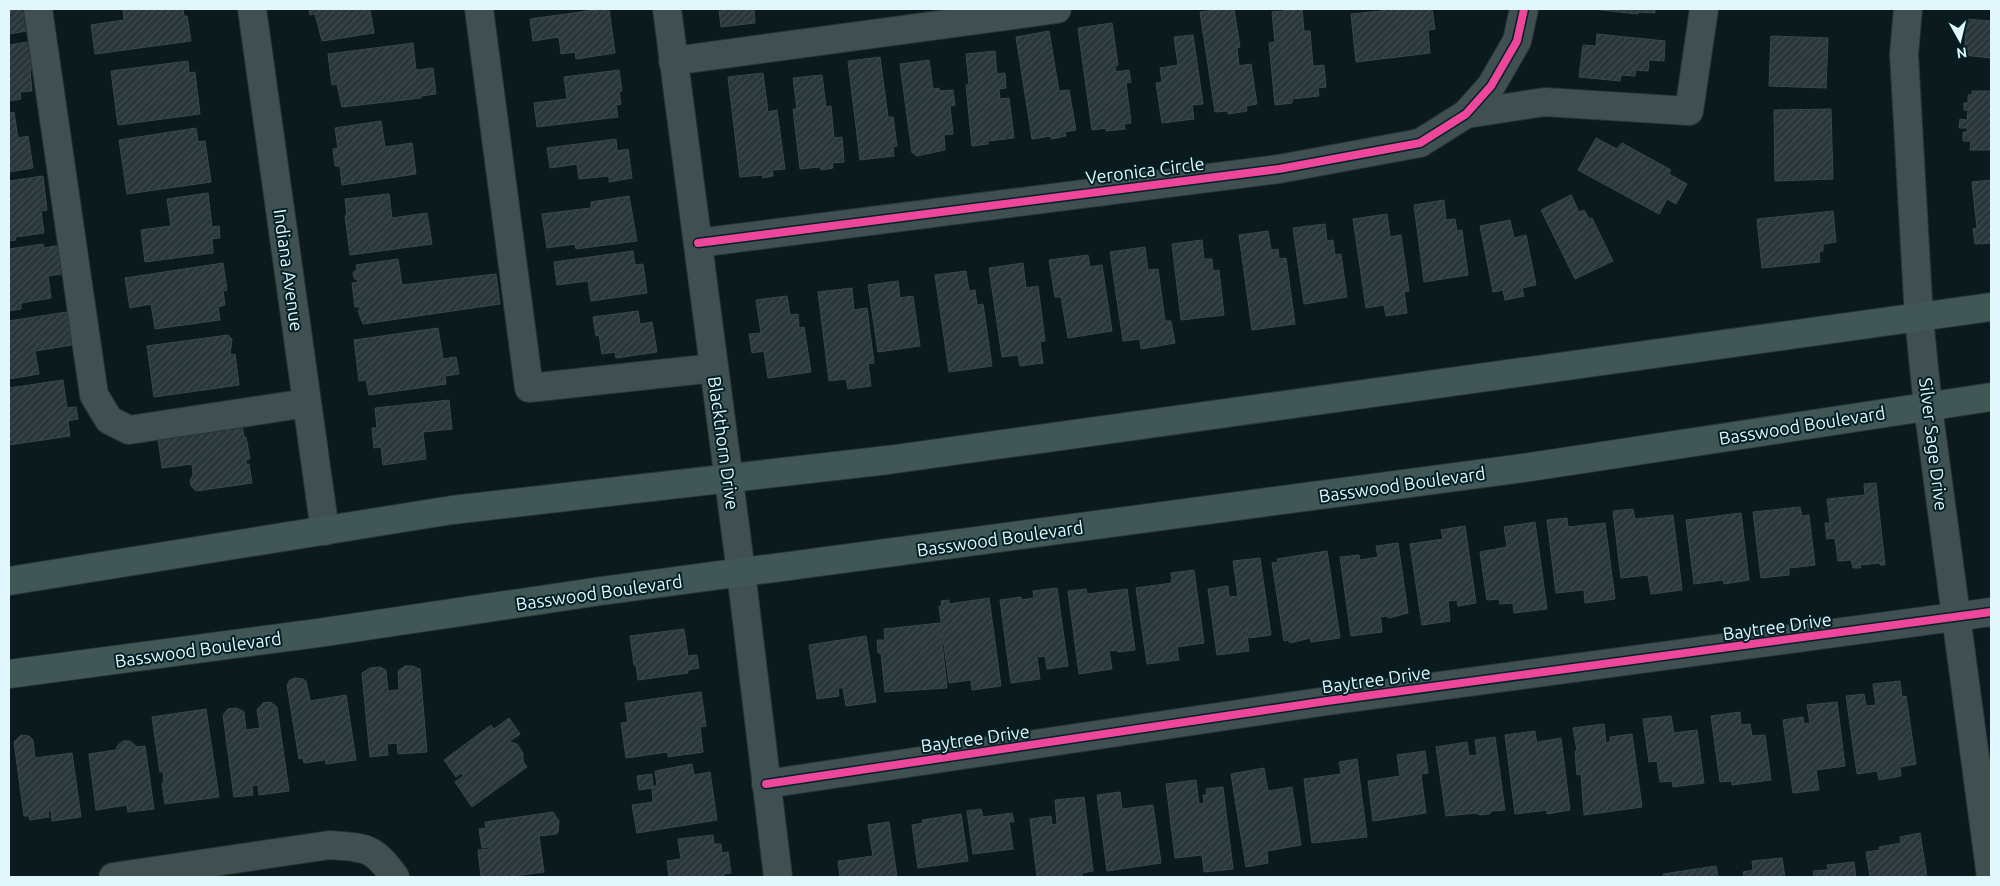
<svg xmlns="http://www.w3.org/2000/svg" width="2000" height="886" viewBox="0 0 2000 886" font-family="Ubuntu,sans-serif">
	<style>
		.building { fill: url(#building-hatch); stroke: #3a474b }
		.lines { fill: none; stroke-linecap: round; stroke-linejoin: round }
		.minor-casing { stroke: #263436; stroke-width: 30 }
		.major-casing { stroke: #263436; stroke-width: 30 }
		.minor { stroke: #405050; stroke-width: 28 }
		.major { stroke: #405756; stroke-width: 28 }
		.cycleway-casing { stroke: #022025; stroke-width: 11 }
		.cycleway { stroke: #ed469a; stroke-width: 8 }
		.labels { text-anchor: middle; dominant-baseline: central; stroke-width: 4; stroke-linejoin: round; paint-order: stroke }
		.street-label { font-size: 18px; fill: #e2f7fb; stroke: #022025 }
	</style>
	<defs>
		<pattern id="building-hatch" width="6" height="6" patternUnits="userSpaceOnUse" patternTransform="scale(1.25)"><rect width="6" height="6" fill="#29363a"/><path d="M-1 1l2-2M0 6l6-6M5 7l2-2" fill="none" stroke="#3e4a4e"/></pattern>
	</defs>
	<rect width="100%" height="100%" fill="#0a1a1d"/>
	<!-- building -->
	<path class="building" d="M9,9H24L27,31L9,34Z
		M123,9H183L184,16H187L191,41L95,54L91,25L124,20Z
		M309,9H376L370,10L374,33L322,41L315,14L310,15Z
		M602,9H609L615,53L576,59L575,52L561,54L559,37L533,41L530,19Z
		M719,9H754L755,23L721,27Z
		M1224,9H1234L1240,47L1237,48L1239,66L1251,64L1257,104L1246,106L1247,111L1228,114V111L1215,112L1200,12Z
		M1302,9L1304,31H1310L1313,66L1324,65L1326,87L1318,88L1319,96L1292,99V103L1275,105L1269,43L1275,42L1272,12Z
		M1382,9H1432L1435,29L1428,30L1430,53L1356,62L1351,14L1382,11Z
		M1592,9H1655V13L1638,12V14Z
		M1967,19L1991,21V58L1964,55Z
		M1112,23L1118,65L1115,66L1116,72L1129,70L1131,82L1126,83L1131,123L1124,124L1125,129L1106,131V128L1092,130L1078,28Z
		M1049,31L1059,91L1069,90L1076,130L1065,132L1066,136L1051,139V136L1032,139L1016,37Z
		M1597,34L1665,41L1664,61L1649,60L1648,71L1636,70L1635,76L1621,75L1620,81L1579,77L1583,45L1596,46Z
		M1193,35L1203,104L1192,105L1194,119L1162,123L1156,83L1162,82L1160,68L1178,65L1174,37Z
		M1771,36L1828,38L1826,88L1769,86Z
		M39,40L43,68L30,70L32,91L20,92L21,99L9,101V45Z
		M413,43L416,70L433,68L436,94L421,96V98L342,107L337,84L332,85L328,54Z
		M995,51L997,74L1005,73L1006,88L999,89L1000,99L1009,98L1014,138L988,141V144L972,146L966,85L969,84L966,54Z
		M880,57L888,117H893L897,146L893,147L894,156L860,160L848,61Z
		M929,60L933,89L939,88V91L953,90L955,105L950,106L953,134L944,135L945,150L916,156L915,153H912L900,64Z
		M188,61L189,73L195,72L200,114L118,125L111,71Z
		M619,70L622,91H619L621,104L616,105L618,117L537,127L534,103L567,99L564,77Z
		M763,73L768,112L777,110L785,169L772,170L773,176L763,178L762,175L740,177L728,77Z
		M822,75L826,107L831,106L834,138L842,137L844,162L832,163L833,168L821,170L820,167L800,169L793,109H797L793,78Z
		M1972,91H1991V150H1970L1971,141H1963V132H1967V128H1959L1960,119L1967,120L1968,110H1964V103H1968V95H1972Z
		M1831,109L1833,179L1775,181L1774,110Z
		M14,112L18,138L28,136L33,168L9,172V113Z
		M381,121L385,147L412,143L416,174L342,185L340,166H335L333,149L338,148L335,128Z
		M196,128L198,142L205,141L211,182L127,194L119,140Z
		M1596,138L1617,149L1622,143L1671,170L1669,174L1687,184L1676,204L1667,199L1659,214L1578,170Z
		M616,139L617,151L628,149L632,178L609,182V176L579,179L577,164L550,168L547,148Z
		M43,176L47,210L41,211L44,233L15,237L16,240L9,241V181Z
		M1991,180V243L1975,244L1973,229L1977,228L1972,182Z
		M208,193L212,227L219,226L220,238L212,239L213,253L145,262L141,230L171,226L167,199Z
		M389,194L392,218L427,213L432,244L350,255L345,216L347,215L345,199Z
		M1571,195L1579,212L1584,210L1589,219L1592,218L1613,261L1575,279L1541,210Z
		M629,196L637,241L576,249L575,244L547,248L542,214L591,208V202Z
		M1444,200L1446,220L1455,219L1457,231L1462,230L1468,275L1424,282L1414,205Z
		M1833,211L1836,242L1823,244V251L1819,252L1820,262L1762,268L1757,219Z
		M1387,214L1390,237L1401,235L1409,291L1404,292L1407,313L1386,316L1384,305L1366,308L1353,219Z
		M1510,220L1514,238L1526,235L1536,285L1522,288L1524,296L1505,300L1503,290L1493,292L1480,226Z
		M1325,224L1327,241L1333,240L1335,255L1341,254L1347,297L1304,304L1293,228Z
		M1268,231L1271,250L1278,249L1279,259L1286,258L1295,324L1252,330L1239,235Z
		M1202,240L1204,259H1212L1213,271L1219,270L1224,315L1181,320L1172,244Z
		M71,243L76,272L48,276L51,298L21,303V309L9,311V249L43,244L44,248Z
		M1145,247L1148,270L1158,269L1165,321H1171L1175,343L1141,349L1140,339L1123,341L1110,252Z
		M633,251L635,265L643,264L647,293L591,301L588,281L557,285L554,262Z
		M1088,255L1090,267L1102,265L1112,331L1068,338L1061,297H1055L1049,260Z
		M398,259L402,285L496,274L500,304L363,324L358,311L361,307H355L352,283L359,282L354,278L353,273L357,269L356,265Z
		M223,263L227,290L223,291L225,305L218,307L220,320L155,329L151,304L130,308L125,278Z
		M1023,263L1026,288L1038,286L1045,341L1040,342L1043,363L1020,366L1018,355L1002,357L989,268Z
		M966,271L969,291L975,290L977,305L983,304L992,366L949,372L935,275Z
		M898,281L900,298L913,296L920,346L878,352L868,285Z
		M852,288L854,310L867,308L874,363L868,364L871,386L848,389L846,379L829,381L818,292Z
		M787,296L790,315L798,314L799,328L804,327L811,372L768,378L764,351L752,353L749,334L761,333L756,300Z
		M638,311L640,324L652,322L657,352L616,358L615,352L602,354L599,335L596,336L593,317Z
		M67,312L72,345L35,351L39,374L9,379V321Z
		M438,328L443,359L456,357L459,374L445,376L446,384L369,395L366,380L359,381L354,340Z
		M228,335L232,339L230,355L235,354L239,385L154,397L147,346Z
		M63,380L67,408L76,407L78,419L68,421L70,436L9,445V388Z
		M449,400L452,429L423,432L426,459L383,465L381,447L374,448L372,428H377L375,408Z
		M242,425L244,437H246L250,459L246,460V464H249L252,483L196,491L191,486L190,480L193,475L192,464L162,468L158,438Z
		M1876,483L1885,565H1880V563L1860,565L1861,568H1853L1851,560L1838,561L1835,538L1827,539L1825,523H1830L1827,499L1865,495L1864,484Z
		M1800,507L1802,516L1809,515L1815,565L1789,568V575L1761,578L1753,512Z
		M1633,509L1635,519L1673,515L1682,590L1651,594L1648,575L1621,578L1613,511Z
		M1741,513L1749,580L1724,584L1723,580L1694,584L1686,520Z
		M1567,518L1568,527L1605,523L1615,599L1585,603L1584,590L1556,593L1547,520Z
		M1535,522L1547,609L1514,613L1513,603L1500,604L1499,599L1487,600L1480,552L1507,547L1504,527Z
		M1465,526L1476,603L1458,606L1457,600L1448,601L1450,621L1422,625L1410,544L1443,539L1441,530Z
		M1398,543L1408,613L1389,618L1386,616L1382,617L1381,613H1380L1382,632L1351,636L1340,557L1359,555L1360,560L1378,557L1376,546Z
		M1327,551L1340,638L1311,642L1310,638L1290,643L1288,640L1284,641L1272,563L1278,562L1277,559Z
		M1260,558L1271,635L1249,638L1247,627H1246L1249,651L1217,655L1208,589L1228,586L1229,597L1238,596L1233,561Z
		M1194,570L1204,643L1177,647L1179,660L1147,664L1136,588L1172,583L1171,573Z
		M1057,588L1068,666L1047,669L1045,656L1037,657L1040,679L1011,683L1000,600L1021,597V600L1034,598L1033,591Z
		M1086,589L1087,594L1127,589L1135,650L1118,652L1117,650L1109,651L1112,669L1079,674L1068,591Z
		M989,598L1001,686L972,690L971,680L949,683L939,606H942L941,601L949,600V604Z
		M940,623L947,688L885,692L881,653H878L877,640H885L884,629Z
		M684,629L688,656L697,655L699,668L688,670V673L638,680L636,665H634L630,636Z
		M866,636L876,702L846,706L843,688H838L839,696L817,699L809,645Z
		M405,666H412L420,669L427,752L398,754L397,743L387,744L388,755L370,757L362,673L370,668L380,667L386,670L388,691L399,690L398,671Z
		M295,678L303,679L306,681L310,701L346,695L356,760L326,764L324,753V760L304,763L303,758L299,759L287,685L290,680Z
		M1900,681L1902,697L1906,696L1916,764L1900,767L1901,776L1879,780L1877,771L1857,774L1846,696L1864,694L1866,706L1876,705L1873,684Z
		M701,692L706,726L700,727L703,752L668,757V752L626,758L621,723L628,722L625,703Z
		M270,702L277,707L289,791L259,795L258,785L252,786L253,795L234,797L223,715L228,709L237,708L244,712L246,730L260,728L257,710L263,703Z
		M1837,702L1845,766L1816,770L1819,790L1793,793L1783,720L1803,717L1804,724L1810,723L1807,705Z
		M206,709L219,797L165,804L162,783H164L163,771L160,772L152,717Z
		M1740,712L1741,725L1750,724L1752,736L1765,735L1771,780L1732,785V781L1720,782L1711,716Z
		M1671,716L1674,733L1697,730L1704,783L1673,787L1672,781L1660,782L1657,761L1649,762L1643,719Z
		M509,718L520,734L509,742L517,744L523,753V761L527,767L472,807L455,782L463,776L461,773L456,777L444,760L491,725L494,729Z
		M1604,724L1606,743L1610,742V737L1632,734L1642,807L1584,815L1581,774L1577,775L1575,751H1577L1573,728Z
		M1535,731L1537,745L1538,744V742L1561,738L1570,810L1547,814V810L1515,814L1505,735Z
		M21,735L29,736L33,740L35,758L72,753L81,817L52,821L51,811H48L49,817L30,820L29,816H24L14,742Z
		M1495,737L1505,810L1492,811L1489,814L1480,815L1476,813L1446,816L1436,747L1467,742L1469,756L1477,755L1475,740Z
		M123,741H130L137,747L145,746L154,809L128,812L127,805L96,810L89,754L116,750L118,745Z
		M1425,751L1428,773L1421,774L1426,813L1373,821L1368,781L1400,776L1397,755Z
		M1357,759L1367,837L1312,843L1304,779L1341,774L1339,762Z
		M692,764L694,775L710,772L717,820L637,833L632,805L653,802L652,788L639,790L637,776L652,774L653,786H657L655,771Z
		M1264,768L1268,791L1292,787L1301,845L1267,851L1268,863L1246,867L1231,774Z
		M1196,780L1199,804L1204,803L1203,795H1207L1206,789L1223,787L1233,869L1204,872L1202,855L1175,858L1166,784Z
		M1120,792L1122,809L1153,805L1161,863L1107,871L1097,795Z
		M1084,797L1093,871L1082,873V877H1037L1030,819L1051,816L1052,825L1057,824L1055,800Z
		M981,809L983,817L1012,813L1014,822H1009L1013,849L973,854L967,811Z
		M553,812L559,821L558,832L556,834L539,836L544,872L508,877H481L478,850L489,849V847L482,848L479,829L486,828L485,822Z
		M961,814L968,861L918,868L912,825L923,823L922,820Z
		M889,822L897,877H840L838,861L873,856L868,825Z
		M1920,833L1927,877H1870L1866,852L1880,850L1879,847L1901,843L1900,837Z
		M713,835L714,844H721L722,853L728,852L731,873L724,874V877H669L667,861L681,859L678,839Z
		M1782,858L1785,877H1744L1743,872L1753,870L1752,861Z
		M1854,862L1856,877H1814L1813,871L1828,870L1827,865Z
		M1716,866L1718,877H1663V874Z"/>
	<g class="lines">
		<!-- minor casing -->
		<g class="minor-casing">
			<path id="minor" d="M38,9L94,395L109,420L129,430L307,403
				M252,9L325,531
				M479,9L529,388L714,368
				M667,9L741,572L778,877
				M1908,9L1904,54L1919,318L1928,407L1991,877
				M673,61L1057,9
				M1466,114L1545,102L1689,111L1704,9
				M698,243L1279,169L1420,143L1466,114L1491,86L1517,41L1524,9
				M766,784L1327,701L1991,612
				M113,877L330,845C367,848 372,846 395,877"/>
		</g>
		<!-- major casing -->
		<g class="major-casing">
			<path id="major" d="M9,581L452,510L888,460L1991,307
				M9,674L318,633L601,591L1530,467L1991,397"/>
		</g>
		<!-- minor -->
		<use href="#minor" class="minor"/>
		<!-- major -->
		<use href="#major" class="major"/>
		<!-- cycleway casing -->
		<g class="cycleway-casing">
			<path id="cycleway" d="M698,243L1279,169L1420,143L1466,114L1491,86L1517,41L1524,9
				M766,784L1327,701L1991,612"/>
		</g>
		<!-- cycleway -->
		<use href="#cycleway" class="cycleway"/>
	</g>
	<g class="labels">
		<!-- street labels -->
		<g class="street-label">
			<text transform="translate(1145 170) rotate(-7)">Veronica Circle</text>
			<text transform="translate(289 270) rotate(82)">Indiana Avenue</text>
			<text transform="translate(1802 425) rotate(-9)">Basswood Boulevard</text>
			<text transform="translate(724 443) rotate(82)">Blackthorn Drive</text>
			<text transform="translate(1934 444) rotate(83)">Silver Sage Drive</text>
			<text transform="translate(1402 484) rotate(-8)">Basswood Boulevard</text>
			<text transform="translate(1000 538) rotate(-8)">Basswood Boulevard</text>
			<text transform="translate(599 592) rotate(-8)">Basswood Boulevard</text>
			<text transform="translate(1777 626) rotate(-8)">Baytree Drive</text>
			<text transform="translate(198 649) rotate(-8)">Basswood Boulevard</text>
			<text transform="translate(1376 679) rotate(-8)">Baytree Drive</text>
			<text transform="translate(975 738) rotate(-8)">Baytree Drive</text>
		</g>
	</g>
	<!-- border -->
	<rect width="2000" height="886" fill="none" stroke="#e2f7fb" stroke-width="20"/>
	<!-- north arrow -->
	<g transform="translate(1960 40) rotate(172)" stroke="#022025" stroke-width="4" paint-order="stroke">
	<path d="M0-4L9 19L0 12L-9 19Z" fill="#e2f7fb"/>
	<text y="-8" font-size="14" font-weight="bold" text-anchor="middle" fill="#e2f7fb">N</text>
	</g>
</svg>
